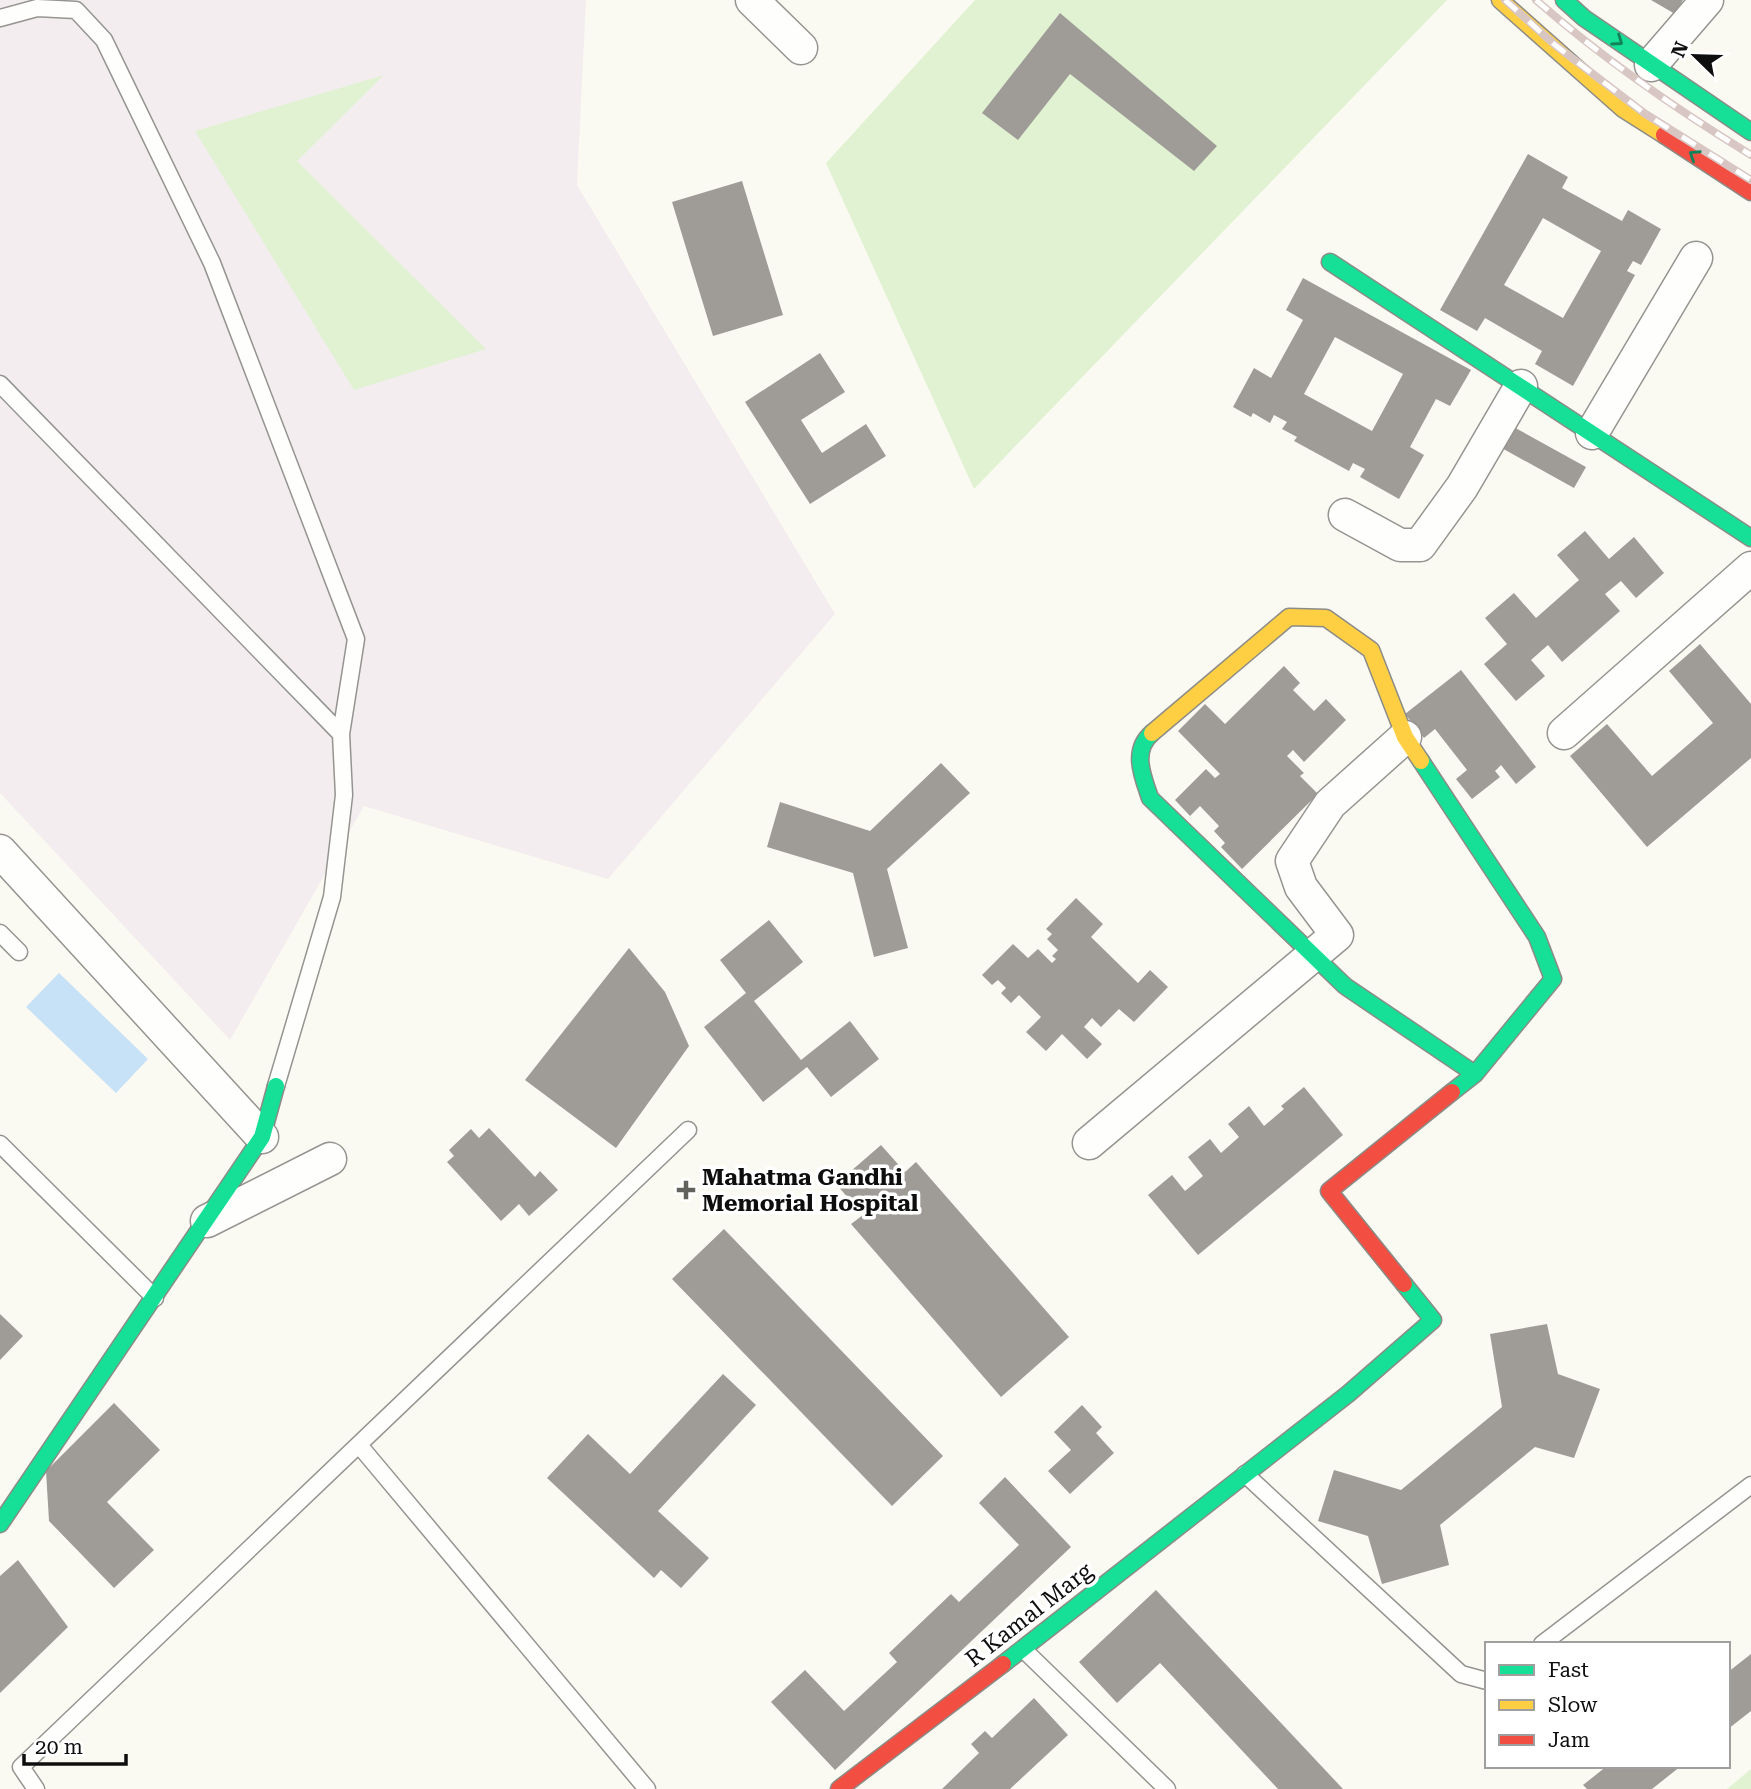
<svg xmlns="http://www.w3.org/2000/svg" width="1751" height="1789" viewBox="0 0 1751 1789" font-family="'Roboto Serif',serif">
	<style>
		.industrial { fill: #f3edef }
		.green { fill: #e1f2d2 }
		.water { fill: #c7e1f6 }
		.building { fill: #9f9c98; fill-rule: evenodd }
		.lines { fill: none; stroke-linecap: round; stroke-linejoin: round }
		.lane-casing { stroke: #959491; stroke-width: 19 }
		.street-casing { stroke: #959491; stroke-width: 35 }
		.fast-casing { stroke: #8b8b87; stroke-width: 19 }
		.slow-casing { stroke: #8b8b87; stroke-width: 19 }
		.jam-casing { stroke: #8b8b87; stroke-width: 19 }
		.lane { stroke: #fefefd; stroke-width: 16 }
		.street { stroke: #fefefd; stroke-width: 32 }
		.fast { stroke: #16e098; stroke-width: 16 }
		.slow { stroke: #ffcf43; stroke-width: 16 }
		.jam { stroke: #f24e42; stroke-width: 16 }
		.rail-casing { stroke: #d8c6c3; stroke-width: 8 }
		.rail { stroke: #fff; stroke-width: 5; stroke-dasharray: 16; stroke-linecap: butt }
		.oneway { stroke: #12825a }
		.poi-dot { fill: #61615e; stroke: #fff; stroke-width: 2.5 }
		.labels { text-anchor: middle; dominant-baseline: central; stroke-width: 7; stroke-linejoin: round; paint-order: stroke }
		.poi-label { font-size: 23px; font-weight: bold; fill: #0e0e0e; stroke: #fff; text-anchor: start }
		.street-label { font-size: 23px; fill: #0e0e0e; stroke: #fff }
	</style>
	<rect width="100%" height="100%" fill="#fbfaf2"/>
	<!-- industrial -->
	<path class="industrial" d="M0,0H586L577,185L835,614L608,879L364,806L230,1040L0,793Z"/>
	<!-- green -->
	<path class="green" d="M975,0H1447L974,489L826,163Z
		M384,75L297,161L486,349L354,390L195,131Z
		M1751,1769V1789H1727Z"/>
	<!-- water -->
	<path class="water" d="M59,973L148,1059L116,1093L26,1007Z"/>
	<!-- building -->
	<path class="building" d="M1651,0H1683L1675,14Z
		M1060,13L1217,146L1194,171L1070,74L1018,140L982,113Z
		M1528,154L1568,177L1562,188L1622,221L1628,210L1661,229L1641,265L1633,261L1627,271L1635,275L1573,386L1535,364L1542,351L1485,318L1477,331L1440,310ZM1543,218L1601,251L1563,318L1504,285Z
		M742,181L783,315L713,336L672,202Z
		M1303,278L1471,370L1450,406L1436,399L1410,447L1424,455L1399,499L1360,477L1365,469L1353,463L1349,471L1294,441L1297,437L1282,429L1287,422L1274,415L1270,423L1253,413L1251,417L1233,407L1254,368L1271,378L1303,320L1286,310ZM1335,337L1403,374L1372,431L1304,394Z
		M820,353L845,392L801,420L822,453L866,424L886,456L810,504L745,402Z
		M1510,425L1586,467L1574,488L1498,446Z
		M1585,531L1609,559L1634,537L1664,573L1636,598L1621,581L1605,594L1620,611L1562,662L1548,645L1531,660L1545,676L1516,701L1484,664L1507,644L1485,618L1514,593L1536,618L1579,580L1557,555Z
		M1700,644L1751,704V758L1647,847L1570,756L1607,724L1652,776L1713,723L1669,671Z
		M1284,666L1300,683L1293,690L1314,711L1326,699L1346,720L1304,762L1293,750L1287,756L1304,773L1300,776L1318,794L1242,869L1221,847L1225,843L1214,831L1219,826L1200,806L1190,816L1175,800L1206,769L1215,778L1220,774L1178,731L1205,704L1225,724Z
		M1461,670L1536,767L1516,784L1501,765L1495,771L1500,777L1472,799L1456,779L1467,770L1435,729L1424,738L1405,714Z
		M941,763L970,793L887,869L908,948L874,957L853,873L767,847L780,802L870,831Z
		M1076,898L1103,924L1091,937L1138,983L1150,970L1168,987L1134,1022L1119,1009L1101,1027L1092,1018L1084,1027L1102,1044L1087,1059L1062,1034L1046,1051L1026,1032L1041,1017L1019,995L1011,1003L1001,993L1006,988L998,980L992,985L982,975L1013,944L1028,958L1038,949L1052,963L1056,959L1052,956L1058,950L1047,939L1052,934L1046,929Z
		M769,920L803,962L754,1001L801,1060L850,1021L879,1059L831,1097L807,1067L763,1102L704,1027L746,993L720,960Z
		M629,948L665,992L689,1046L616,1148L525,1080Z
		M1304,1087L1343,1135L1198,1255L1148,1195L1172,1175L1185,1191L1203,1176L1188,1157L1210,1139L1221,1153L1239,1137L1228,1124L1249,1106L1264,1126L1284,1109L1281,1106Z
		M489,1128L535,1177L540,1171L558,1190L529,1216L519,1204L501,1221L447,1162L454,1156L449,1150L471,1129L479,1138Z
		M881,1145L905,1172L916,1162L1069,1337L1001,1397L851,1224L863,1215L836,1184Z
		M724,1229L943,1456L892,1506L672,1279Z
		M0,1314L23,1336L0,1360Z
		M1547,1324L1558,1374L1600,1389L1574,1458L1535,1447L1440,1525L1449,1565L1382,1584L1368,1536L1318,1521L1334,1470L1401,1490L1502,1407L1490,1334Z
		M723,1374L756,1405L658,1511L709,1558L681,1588L661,1570L654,1578L547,1478L588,1434L630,1474Z
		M114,1403L160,1450L107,1502L154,1550L114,1588L49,1521L46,1471Z
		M1082,1405L1102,1427L1096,1433L1114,1453L1070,1494L1048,1471L1071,1450L1054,1432Z
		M1005,1477L1071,1547L835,1770L771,1702L805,1670L844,1711L897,1662L889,1653L951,1594L959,1602L1019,1545L979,1503Z
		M18,1560L68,1627L0,1693V1576Z
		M1156,1590L1343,1789H1278L1160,1663L1117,1703L1079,1662Z
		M1751,1654V1711L1728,1729V1672Z
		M1034,1698L1068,1735L1010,1789H942L979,1753L971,1744L985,1731L992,1738Z
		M1607,1766H1681L1652,1789H1587L1583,1785Z"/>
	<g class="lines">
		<!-- lane casing -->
		<g class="lane-casing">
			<path id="lane" d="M0,18L37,8L76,10L104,40L212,263L356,639L341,734L344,795L332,897L276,1086
				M0,384L341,734
				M0,933L19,952
				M0,1144L155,1298
				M359,1445L647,1789
				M1245,1474L1461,1674L1487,1681
				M1542,1644L1751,1485
				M1023,1649L1167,1789
				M36,1789L21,1767L688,1130"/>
		</g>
		<!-- street casing -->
		<g class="street-casing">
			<path id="street" d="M752,0L801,48
				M1651,65L1707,0
				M1592,433L1696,258
				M1345,515L1400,545H1420L1462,487L1521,386
				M1564,733L1751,568
				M0,851L262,1137
				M1089,1143L1337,935L1301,887L1292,861L1330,804L1405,737
				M207,1221L330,1159"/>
		</g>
		<!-- fast casing -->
		<g class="fast-casing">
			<path id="fast" d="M1564,0L1584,18L1751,132
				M1330,262L1751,538
				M1152,733C1131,751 1143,777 1150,798L1345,986L1475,1074L1452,1092
				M1421,761L1537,937L1553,979L1475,1074
				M0,1524L262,1137L276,1086
				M1003,1664L1348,1394L1433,1320L1404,1284"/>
		</g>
		<!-- slow casing -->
		<g class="slow-casing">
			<path id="slow" d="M1500,0L1623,109L1664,135
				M1152,733L1289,617L1326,618L1371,650L1405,737L1421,761"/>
		</g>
		<!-- jam casing -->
		<g class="jam-casing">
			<path id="jam" d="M1664,135L1751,192
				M1404,1284L1329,1191L1452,1092
				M839,1789L1003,1664"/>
		</g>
		<!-- lane -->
		<use href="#lane" class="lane"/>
		<!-- street -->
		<use href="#street" class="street"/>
		<!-- fast -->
		<use href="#fast" class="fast"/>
		<!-- slow -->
		<use href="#slow" class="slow"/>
		<!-- jam -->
		<use href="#jam" class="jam"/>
		<!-- rail casing -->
		<g class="rail-casing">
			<path id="rail" d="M1505,0L1555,45L1644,113L1751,180
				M1536,0C1602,58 1676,109 1751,155"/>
		</g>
		<!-- rail -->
		<use href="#rail" class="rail"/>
	</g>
	<!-- one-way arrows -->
	<defs><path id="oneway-chevron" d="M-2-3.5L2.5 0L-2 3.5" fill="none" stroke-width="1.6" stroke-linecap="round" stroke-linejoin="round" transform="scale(1.75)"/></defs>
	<g class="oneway">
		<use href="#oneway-chevron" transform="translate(1618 41) rotate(35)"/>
		<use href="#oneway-chevron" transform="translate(1694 155) rotate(-147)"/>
	</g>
	<!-- markers -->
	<path class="poi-dot" d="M682.5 1179.5h7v7h7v7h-7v7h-7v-7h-7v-7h7z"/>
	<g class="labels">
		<!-- poi labels -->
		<g class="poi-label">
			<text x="702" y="1177">Mahatma Gandhi<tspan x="702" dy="26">Memorial Hospital</tspan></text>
		</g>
		<!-- street labels -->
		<g class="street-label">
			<text transform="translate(1029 1615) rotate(-38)">R Kamal Marg</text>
		</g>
	</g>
	<!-- legend -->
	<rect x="1485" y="1642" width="245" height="126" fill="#ffffff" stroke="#9f9f9f" stroke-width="2"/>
	<rect x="1499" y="1665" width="35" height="10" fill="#16e098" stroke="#9f9f9f" stroke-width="2"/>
	<text x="1548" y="1677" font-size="21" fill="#0e0e0e">Fast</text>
	<rect x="1499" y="1700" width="35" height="10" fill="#ffcf43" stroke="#9f9f9f" stroke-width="2"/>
	<text x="1548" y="1712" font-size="21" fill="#0e0e0e">Slow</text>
	<rect x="1499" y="1735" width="35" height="10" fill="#f24e42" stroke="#9f9f9f" stroke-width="2"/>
	<text x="1548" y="1747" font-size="21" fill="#0e0e0e">Jam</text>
	<!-- north arrow -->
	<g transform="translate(1695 56) rotate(293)" stroke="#ffffff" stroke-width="5" paint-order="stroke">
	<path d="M0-5L12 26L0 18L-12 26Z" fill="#0e0e0e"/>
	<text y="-10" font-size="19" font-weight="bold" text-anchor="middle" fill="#0e0e0e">N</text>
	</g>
	<!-- scale -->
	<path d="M24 1754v10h102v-10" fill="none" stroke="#0e0e0e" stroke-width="3.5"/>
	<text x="35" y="1754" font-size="21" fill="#0e0e0e" stroke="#ffffff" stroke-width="5" paint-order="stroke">20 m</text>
</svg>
